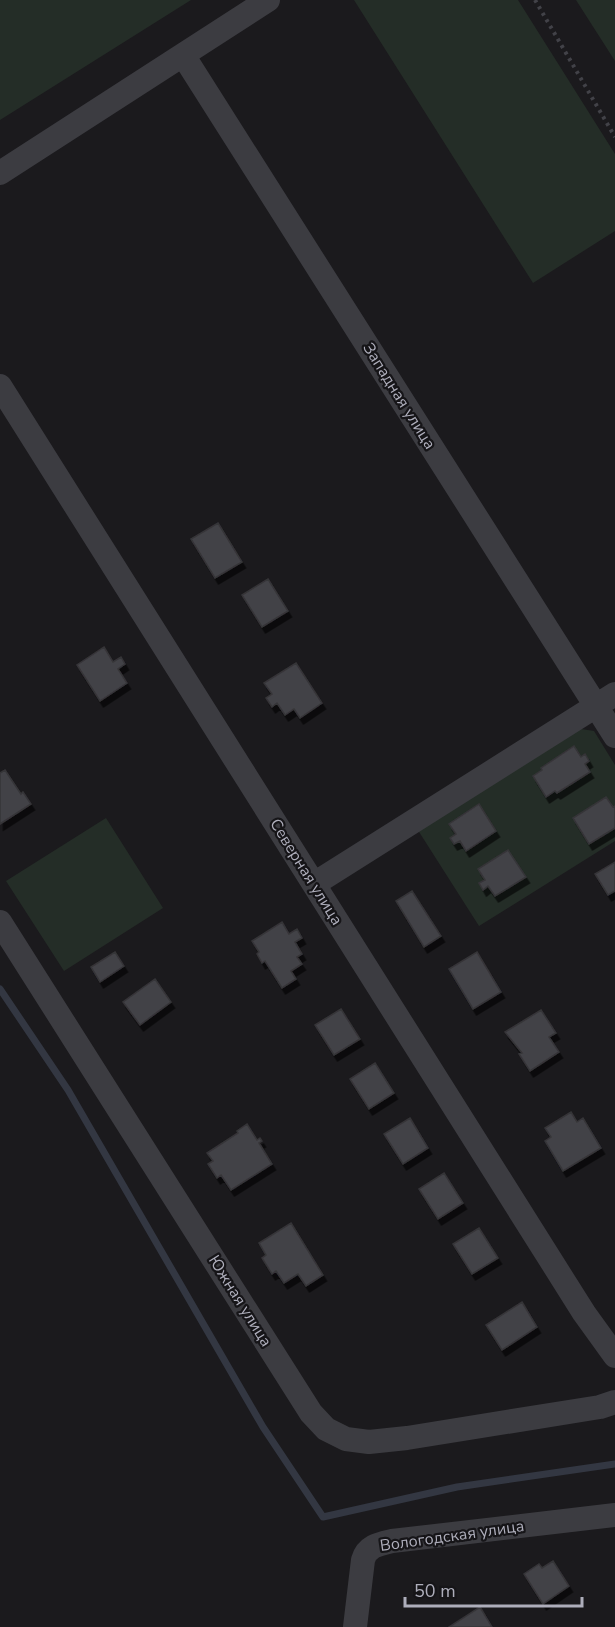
<svg xmlns="http://www.w3.org/2000/svg" width="615" height="1627" viewBox="0 0 615 1627" font-family="'Nunito Sans',sans-serif">
	<style>
		.green { fill: #242d27 }
		.lines { fill: none; stroke-linecap: round; stroke-linejoin: round }
		.stream { stroke: #333742; stroke-width: 7 }
		.building { fill: #424246; stroke: #363438; stroke-width: 1.5; filter: url(#shadow) }
		.path { stroke: #424248; stroke-width: 4; stroke-dasharray: 3 4.5; stroke-linecap: butt }
		.minor { stroke: #3c3c41; stroke-width: 24 }
		.labels { text-anchor: middle; dominant-baseline: central; stroke-width: 4.5; stroke-linejoin: round; paint-order: stroke }
		.street-label { font-size: 16px; fill: #aeaebb; stroke: #161518 }
	</style>
	<defs>
		<filter id="shadow"><feDropShadow dx="3.5" dy="6" stdDeviation="0" flood-color="#0009"/></filter>
	</defs>
	<rect width="100%" height="100%" fill="#1b1a1d"/>
	<!-- green -->
	<path class="green" d="M0,0H191L0,120Z
		M354,0H518L615,154V231L533,283Z
		M576,0H615V61Z
		M568,727L594,731L615,765V841L479,926L414,824Z
		M106,818L163,908L64,971L6,881Z"/>
	<g class="lines">
		<!-- stream -->
		<path class="stream" d="M0,989L68,1090L263,1427L323,1517L457,1487L615,1464"/>
	</g>
	<!-- building -->
	<path class="building" d="M218,523L242,562L215,578L191,539Z
		M268,579L288,611L262,627L242,595Z
		M104,647L113,662L121,657L125,664L118,669L127,683L100,701L77,665Z
		M296,663L322,703L300,718L294,709L285,715L277,703L272,707L266,698L272,694L264,683Z
		M574,746L581,757L585,754L589,761L585,764L590,772L557,793L555,791L546,797L533,776L542,770L541,768Z
		M5,770L21,794L23,792L31,804L0,824V773Z
		M606,797L613,807L615,806V828L589,844L573,818Z
		M479,804L496,831L466,851L460,841L454,844L450,838L456,834L449,824Z
		M508,850L526,877L495,896L488,886L483,890L479,883L485,880L478,869Z
		M615,862V891L608,895L595,874Z
		M412,891L441,936L424,947L396,901Z
		M282,922L289,934L297,929L302,938L295,942L302,954L297,957L302,964L291,971L296,979L282,988L265,961L262,963L257,954L259,952L252,941Z
		M115,952L124,966L100,982L91,967Z
		M477,952L501,992L473,1009L449,969Z
		M155,979L171,1002L140,1025L123,1002Z
		M341,1009L360,1039L334,1055L315,1025Z
		M541,1010L556,1033L549,1037L559,1052L530,1071L519,1054L522,1053L505,1032Z
		M375,1063L394,1093L369,1109L350,1079Z
		M571,1112L577,1122L583,1118L601,1148L563,1171L545,1141L551,1137L545,1128Z
		M410,1118L428,1148L403,1164L384,1134Z
		M247,1124L257,1140L260,1138L262,1141L259,1143L272,1164L231,1190L221,1175L217,1178L208,1164L213,1161L207,1153L238,1133L237,1131Z
		M444,1173L463,1203L438,1219L419,1189Z
		M291,1223L323,1275L306,1286L298,1274L284,1283L276,1271L272,1274L262,1258L266,1255L259,1243Z
		M479,1228L498,1258L472,1274L453,1244Z
		M522,1302L537,1327L502,1350L486,1325Z
		M553,1561L569,1586L543,1604L524,1574L539,1564L542,1568Z
		M480,1607L492,1627H449Z"/>
	<g class="lines">
		<!-- path -->
		<path class="path" d="M535,0L615,137"/>
		<!-- minor -->
		<path class="minor" d="M183,55L615,736
			M0,173L268,0
			M0,386L584,1313L615,1356
			M314,884L615,694
			M0,922L311,1413L326,1429L346,1439L369,1442L407,1438L600,1407L615,1402
			M355,1627L363,1560C367,1546 379,1544 392,1541L615,1515"/>
	</g>
	<g class="labels">
		<!-- street labels -->
		<g class="street-label">
			<text transform="translate(399 396) rotate(58)">Западная улица</text>
			<text transform="translate(306 872) rotate(58)">Северная улица</text>
			<text transform="translate(240 1301) rotate(58)">Южная улица</text>
			<text transform="translate(452 1536) rotate(-8)">Вологодская улица</text>
		</g>
	</g>
	<!-- scale -->
	<path d="M405 1597v9h177v-9" fill="none" stroke="#aeaebb" stroke-width="3"/>
	<text x="414" y="1597" font-size="18" fill="#aeaebb" stroke="#161518" stroke-width="4.5" paint-order="stroke">50 m</text>
</svg>
